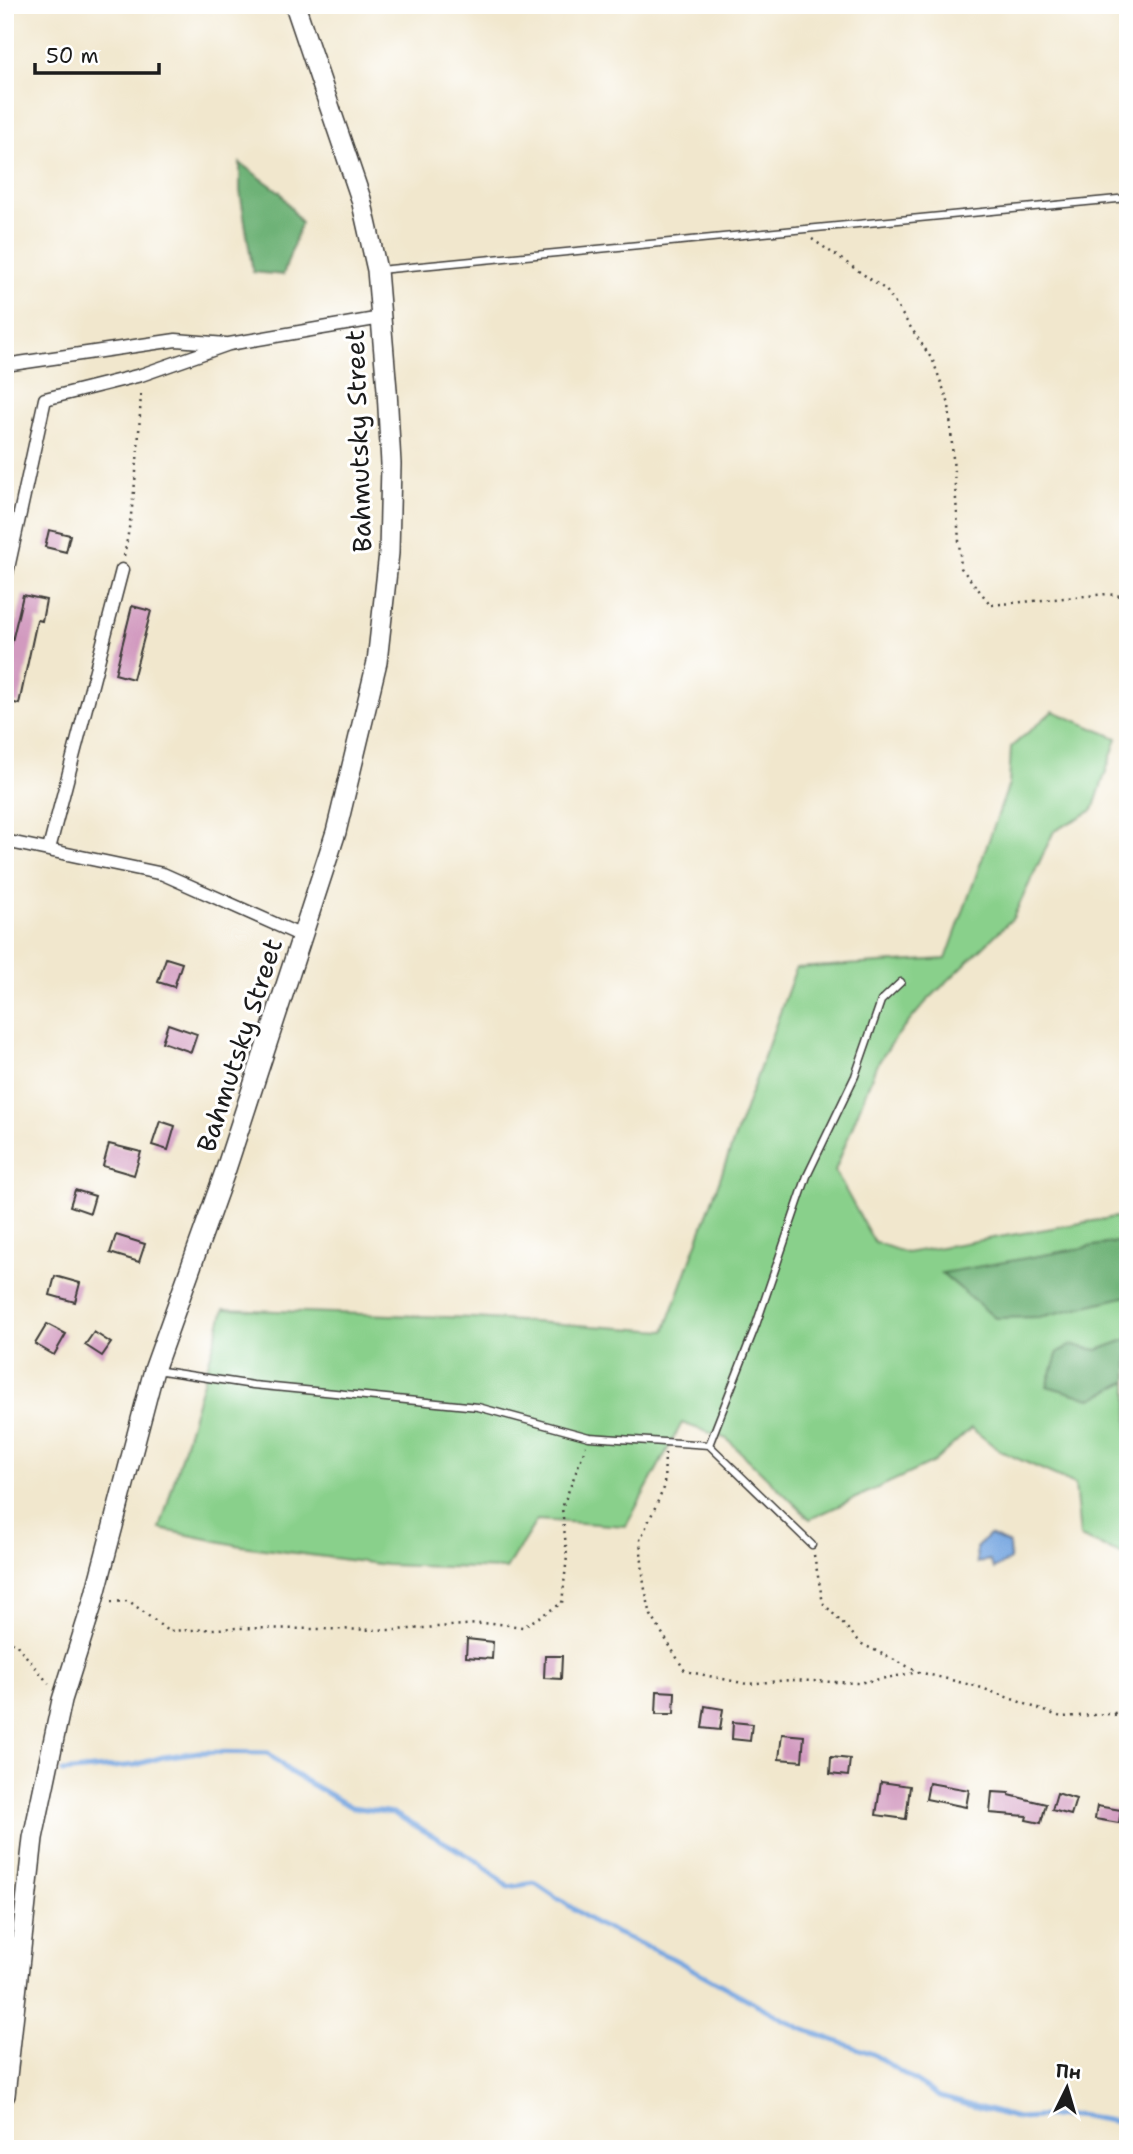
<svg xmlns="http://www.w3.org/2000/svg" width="1133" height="2154" viewBox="0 0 1133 2154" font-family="'Shantell Sans',sans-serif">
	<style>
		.green { fill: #89d08b; stroke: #527654; stroke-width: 2 }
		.forest { fill: #6eb277; stroke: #45674a; stroke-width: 2 }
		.water { fill: #76a6e0; stroke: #49617e; stroke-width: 2 }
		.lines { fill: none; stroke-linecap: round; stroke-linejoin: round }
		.stream { stroke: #76a6e0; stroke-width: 5 }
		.building { fill: #d29abf }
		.service-casing { stroke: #3c3a37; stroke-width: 9 }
		.minor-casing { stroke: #3c3a37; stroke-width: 15 }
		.secondary-casing { stroke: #3c3a37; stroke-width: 22 }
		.path { stroke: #3c3a37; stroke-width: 2.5; stroke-dasharray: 2 5; stroke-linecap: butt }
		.service { stroke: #fff; stroke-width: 6 }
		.minor { stroke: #fff; stroke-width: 12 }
		.secondary { stroke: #fff; stroke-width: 19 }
		.labels { text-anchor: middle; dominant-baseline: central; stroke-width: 6; stroke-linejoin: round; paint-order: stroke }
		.street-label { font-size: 26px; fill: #1c1c1c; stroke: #fff }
	</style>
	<rect width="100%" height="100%" fill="#fff"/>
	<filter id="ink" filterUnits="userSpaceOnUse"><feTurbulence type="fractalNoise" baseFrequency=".0143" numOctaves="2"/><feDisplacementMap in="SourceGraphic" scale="14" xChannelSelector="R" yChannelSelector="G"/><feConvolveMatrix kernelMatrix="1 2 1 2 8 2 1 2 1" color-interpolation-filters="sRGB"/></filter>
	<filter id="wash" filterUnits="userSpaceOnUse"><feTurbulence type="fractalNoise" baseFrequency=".00686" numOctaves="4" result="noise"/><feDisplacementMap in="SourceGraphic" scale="28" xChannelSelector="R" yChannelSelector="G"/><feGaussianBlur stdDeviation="1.57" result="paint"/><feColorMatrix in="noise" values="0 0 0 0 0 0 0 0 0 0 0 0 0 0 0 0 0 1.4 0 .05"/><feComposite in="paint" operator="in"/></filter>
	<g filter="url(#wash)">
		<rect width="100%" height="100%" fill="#f1e7cd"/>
		<!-- green -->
		<path class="green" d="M1053,711L1117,738L1093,810L1054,831L1013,918L926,1002L896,1037L876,1066L835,1171L874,1242L906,1253L1128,1215V1540L1123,1555L1080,1537L1075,1484L1000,1451L971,1428L934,1462L810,1519L727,1439L682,1423L626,1526L537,1520L506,1569L386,1565L241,1546L160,1529L224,1309L474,1318L665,1331L796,968L946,959L1009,784L1011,747Z"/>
		<!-- forest -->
		<path class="forest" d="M240,163L280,192L301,223L283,275L253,272L240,191Z
			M1128,1240V1296L1040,1317L995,1318L942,1273Z
			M1128,1339V1381L1092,1399L1047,1386L1058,1352L1071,1345L1098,1350Z"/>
		<!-- water -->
		<path class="water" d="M989,1535L1009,1544L1010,1560L994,1569L989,1560L977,1563L976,1548Z"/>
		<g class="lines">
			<!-- stream -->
			<path class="stream" d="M62,1772L135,1765L163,1757L199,1752L268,1753L290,1772L351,1807L393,1813L479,1862L508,1887L535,1883L596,1924L672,1958L800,2028L873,2054L940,2097L1017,2118L1078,2115L1128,2124"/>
		</g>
		<g id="blocks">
			<!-- building -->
			<path class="building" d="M49,530L70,535L66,552L45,547Z
				M23,595L46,600L42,621L37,620L19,704L5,701V671Z
				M132,606L151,611L133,679L115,674Z
				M166,958L182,963L174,987L158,982Z
				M168,1024L197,1034L191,1052L162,1042Z
				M160,1121L175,1126L168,1150L152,1145Z
				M109,1144L141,1152L134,1175L103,1166Z
				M75,1190L95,1196L90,1213L70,1206Z
				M116,1235L145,1244L139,1262L110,1253Z
				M55,1276L80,1283L75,1302L50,1295Z
				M47,1324L66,1334L54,1355L35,1344Z
				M94,1332L111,1343L102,1356L85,1345Z
				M467,1639L493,1642L492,1659L466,1657Z
				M545,1656H562L561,1679L544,1678Z
				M657,1691L675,1692L674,1714H656Z
				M705,1706L723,1709L720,1730L702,1728Z
				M733,1722L752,1724L750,1741L732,1739Z
				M782,1734L804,1736L802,1761L779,1759Z
				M831,1757L850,1759L848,1776L830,1774Z
				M881,1782L910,1786L906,1819L876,1815Z
				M929,1783L969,1790L966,1807L926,1799Z
				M992,1792L1009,1793V1795L1046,1804L1041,1823L1026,1820L1027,1816L990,1813Z
				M1057,1793L1076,1799L1071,1815L1052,1810Z
				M1097,1806L1121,1810L1119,1823L1095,1819Z"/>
		</g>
	</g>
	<g filter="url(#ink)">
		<use href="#blocks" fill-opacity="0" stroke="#3c3a37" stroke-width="2"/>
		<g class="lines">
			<!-- service casing -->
			<g class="service-casing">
				<path id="service" d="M379,270L1128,198
					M156,1370L253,1385L478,1407L589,1437L709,1445L812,1545
					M709,1445L756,1325L807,1176L855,1076L881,1001L901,982"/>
			</g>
			<!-- minor casing -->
			<g class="minor-casing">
				<path id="minor" d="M5,365L176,340L226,344
					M5,582L45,399L141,375L229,344L381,318
					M5,841L163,874L302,936
					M49,849L122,570"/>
			</g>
			<!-- secondary casing -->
			<g class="secondary-casing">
				<path id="secondary" d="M5,2095L33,1838L62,1700L93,1602L154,1370L226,1169L336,832L377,662L389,553L391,464L387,390L377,270L361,199L295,5"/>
			</g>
			<!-- path -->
			<path class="path" d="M812,239L886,290L933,361L949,404L961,568L991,605L1107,594L1128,597
				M124,556C135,501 139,446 141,389
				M665,1453L664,1488L640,1540L644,1585L651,1615L685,1671L747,1684L790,1680L858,1683L919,1672
				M814,1555L823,1603L862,1644L919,1672L979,1687L1061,1717L1110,1714L1128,1710
				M111,1602L129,1601L168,1631L237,1628L396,1630L492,1623L523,1627L562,1603L567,1556L562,1508L586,1446
				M5,1638L16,1644L49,1684
				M1114,1715L1128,1718"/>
			<!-- service -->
			<use href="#service" class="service"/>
			<!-- minor -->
			<use href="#minor" class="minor"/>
			<!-- secondary -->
			<use href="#secondary" class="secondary"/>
		</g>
	</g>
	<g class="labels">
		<!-- street labels -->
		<g class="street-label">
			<text transform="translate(358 441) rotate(-92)">Bahmutsky Street</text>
			<text transform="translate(239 1045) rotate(-72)">Bahmutsky Street</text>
		</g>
	</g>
	<!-- margin -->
	<rect width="1133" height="2154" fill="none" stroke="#fff" stroke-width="28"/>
	<!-- north arrow -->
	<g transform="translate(1067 2088) rotate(5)" stroke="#ffffff" stroke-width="5" paint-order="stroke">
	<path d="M0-5L12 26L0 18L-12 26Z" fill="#1c1c1c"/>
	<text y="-10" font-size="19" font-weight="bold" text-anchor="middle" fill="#1c1c1c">Пн</text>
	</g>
	<!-- scale -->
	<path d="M35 63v10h124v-10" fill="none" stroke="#1c1c1c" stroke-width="3.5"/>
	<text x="46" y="63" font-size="21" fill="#1c1c1c" stroke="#ffffff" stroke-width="5" paint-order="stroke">50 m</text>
</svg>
